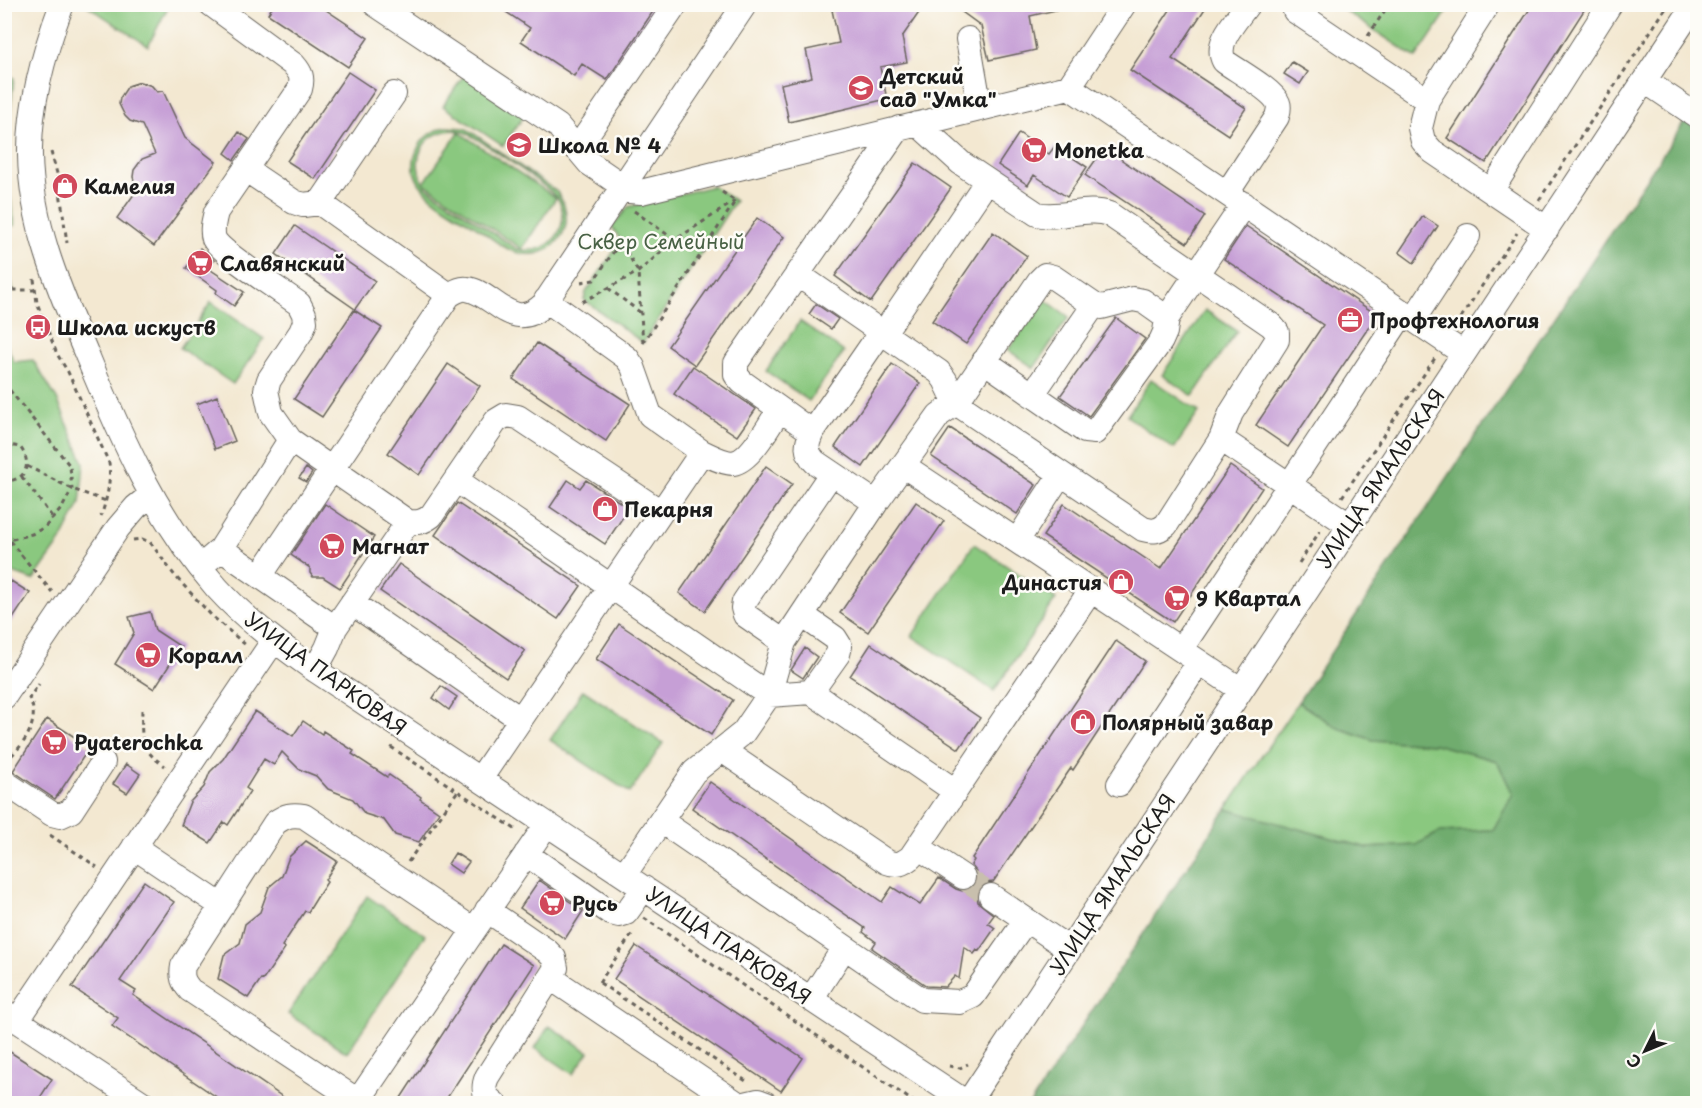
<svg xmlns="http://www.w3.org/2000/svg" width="1702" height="1108" viewBox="0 0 1702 1108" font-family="'Playpen Sans',sans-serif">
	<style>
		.green { fill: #8ac87f; stroke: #53724e; stroke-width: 1.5; fill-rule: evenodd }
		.forest { fill: #6fac6e; stroke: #466445; stroke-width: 1.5 }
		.building { fill: #c69fd6 }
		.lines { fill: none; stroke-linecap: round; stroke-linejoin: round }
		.minor-tunnel { stroke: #c8bfad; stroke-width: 24; stroke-dasharray: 24 12; stroke-linecap: butt }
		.minor-casing { stroke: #67635b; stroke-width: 26 }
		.path { stroke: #67635b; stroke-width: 3; stroke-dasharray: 4.5 4.5; stroke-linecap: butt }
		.minor { stroke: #fff; stroke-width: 24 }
		.labels { text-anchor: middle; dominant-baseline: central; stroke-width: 5; stroke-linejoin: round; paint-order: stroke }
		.poi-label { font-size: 20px; font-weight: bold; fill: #1c1c1c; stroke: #fdfcf7; text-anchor: start }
		.park-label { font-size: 20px; fill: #486144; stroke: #fdfcf7 }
		.street-label { font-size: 20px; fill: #1c1c1c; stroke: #fdfcf7 }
	</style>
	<rect width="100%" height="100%" fill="#fdfcf7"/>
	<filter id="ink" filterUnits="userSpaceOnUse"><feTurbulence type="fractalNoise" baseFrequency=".0167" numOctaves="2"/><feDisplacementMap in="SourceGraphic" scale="12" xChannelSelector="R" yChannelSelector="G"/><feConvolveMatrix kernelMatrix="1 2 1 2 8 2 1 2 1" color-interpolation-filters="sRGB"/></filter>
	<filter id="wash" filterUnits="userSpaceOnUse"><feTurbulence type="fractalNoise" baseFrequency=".008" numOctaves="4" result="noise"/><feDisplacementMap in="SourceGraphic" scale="24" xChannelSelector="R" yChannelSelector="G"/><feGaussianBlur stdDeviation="1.35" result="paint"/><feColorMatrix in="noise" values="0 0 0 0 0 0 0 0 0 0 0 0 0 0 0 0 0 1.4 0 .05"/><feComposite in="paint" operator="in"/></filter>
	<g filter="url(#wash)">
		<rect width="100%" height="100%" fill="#f3e8d1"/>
		<!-- green -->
		<path class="green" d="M85,4H169V5L148,46Z
			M1442,5L1449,9L1416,58L1336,5Z
			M467,71L527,112L503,146L443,106Z
			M4,73L14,78L6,147L5,168L15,225L5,228Z
			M445,127L465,128L473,133L557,192C566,205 570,220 562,235C554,249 539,256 523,254C505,251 489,236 475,226C450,209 400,188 417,150C423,137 432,131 445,127ZM455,130C455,130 463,132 464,132C477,137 552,189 558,199C565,212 564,227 555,238C545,250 531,252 517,249L426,187C408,161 422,131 455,130Z
			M459,132L556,198L522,249L424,183Z
			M713,186L735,201L643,343L584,300L586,292L621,241L612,227L628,207Z
			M5,250L13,290L5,299H4Z
			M1044,299L1069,317L1034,368L1008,350Z
			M211,302L264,339L233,384L180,348Z
			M1205,310L1237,331L1193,396L1162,375Z
			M800,321L844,352L809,401L766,371Z
			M4,339L14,362L33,360L57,399L84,463L80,504L61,541L33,580L7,571L5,574Z
			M1151,379L1199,412L1174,449L1127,416Z
			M974,544L1056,599L994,691L912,636Z
			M583,690L663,743L630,793L550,740Z
			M1298,702L1336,727L1373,740L1435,744L1497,761L1513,794L1493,830L1440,832L1416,845L1368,848L1226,809Z
			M367,896L425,935L347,1053L288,1014Z
			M549,1026L589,1052L573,1074L535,1048Z"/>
		<!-- forest -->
		<path class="forest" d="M1697,103V1103L1030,1104L1226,809L1368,848L1416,845L1440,832L1493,830L1513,794L1497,761L1435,744L1373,740L1336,727L1298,702Z"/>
		<g id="blocks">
			<!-- building -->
			<path class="building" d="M274,4H317L368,38L348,67L268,14Z
				M494,4H658L607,80L582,64L574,76L521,41L530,28Z
				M861,4H925L902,37L907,62L880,67L887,99L789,122L781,84L812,77L806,50L839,43L832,10Z
				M951,4H1056V10L1030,16L1036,50L989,60L981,26Z
				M1174,4H1208L1172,59L1246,108L1228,135L1130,70Z
				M1533,4H1588L1486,163L1447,138Z
				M1292,62L1308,72L1300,84L1284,74Z
				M348,72L375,90L315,179L287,161Z
				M140,82L152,86L157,92L163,91L185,138L216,162L154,246L117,218L137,190L133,177L134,170L142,159L155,154L142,125L130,121L125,116L119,104L120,98L128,86Z
				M239,132L249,139L234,160L225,153Z
				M1019,133L1049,154L1055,146L1087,167L1067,197L1034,175L1028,185L998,165Z
				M1104,148L1205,216L1187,243L1085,175Z
				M915,163L951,188L871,302L835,276Z
				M1423,216L1438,226L1414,263L1399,252Z
				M757,218L784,237L695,365L668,346Z
				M295,226L375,281L355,309L276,254Z
				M1246,226L1377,315L1288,447L1256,425L1323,325L1224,259Z
				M993,232L1027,256L966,344L932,321Z
				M200,248L214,260L208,268L244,292L234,306L216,293L217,290L186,268Z
				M816,304L838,319L831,329L809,314Z
				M354,310L382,328L322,417L294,399Z
				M1116,318L1145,339L1089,416L1060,396Z
				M537,343L630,404L606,441L513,379Z
				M448,364L480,386L419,475L388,453Z
				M892,364L920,383L863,467L835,447Z
				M693,366L756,409L737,436L674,394Z
				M217,396L235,441L215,449L197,404Z
				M950,428L1036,485L1017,514L931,456Z
				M766,466L792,484L705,611L679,593Z
				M1230,466L1262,488L1173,622L1043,536L1064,504L1161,569Z
				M306,468L312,473L306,482L299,478Z
				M568,480L580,488L586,480L629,508L605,544L550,507Z
				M916,502L944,521L868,632L840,613Z
				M457,503L581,586L558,619L435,535Z
				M325,504L374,537L340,588L323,577H313L310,573V568L291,555Z
				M399,564L525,651L506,678L380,591Z
				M11,581L30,593L4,632V591Z
				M150,612L155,630L181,647L154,689L115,664L134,633L129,617Z
				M619,624L733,700L711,735L596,659Z
				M1116,641L1145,661L1073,770L1071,768L993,882L985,883L979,889L977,896L978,902L994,915L988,923L995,928L979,951L977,950L974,954L964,947L959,979L955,976L945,987L927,986L872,948L876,942L863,932L865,928L692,808L710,782L882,902L892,887L920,905L939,878L956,889L962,891L969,890L974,885L977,878L976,871L971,865L974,860L972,858Z
				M871,644L980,718L959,749L850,676Z
				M805,648L817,657L803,678L791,670Z
				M441,686L457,697L449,710L433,698Z
				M255,711L293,736L303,721L322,734L323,731L354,751L352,754L387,777L389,775L421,797L420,799L439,812L419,842L395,835L384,820L365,814L353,799L328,789L316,776L299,769L282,752L274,765L264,759L246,788L250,791L241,805L228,825L224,822L210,843L181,825L190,802L204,787L210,772L223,759Z
				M47,719L90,747L55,799L13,771Z
				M126,764L140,774L127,793L113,784Z
				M306,841L337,861L325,880L327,882L316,899L308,912L305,911L282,946L285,948L263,980L261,979L248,998L218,979L224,955L240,943L245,924L260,912L269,887L282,876L289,857Z
				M455,853L469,862L461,873L448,864Z
				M539,880L583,911L565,939L520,908Z
				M144,881L174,902L120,981L136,991L133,995L293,1104H227L112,1026L118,1018L72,987Z
				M501,944L534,965L443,1104H397Z
				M636,946L803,1058L781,1091L614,979Z
				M4,1048L52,1079L36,1104H4Z"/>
		</g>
	</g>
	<g filter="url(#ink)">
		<use href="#blocks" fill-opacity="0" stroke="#67635b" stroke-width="1.5"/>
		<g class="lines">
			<!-- minor-tunnel -->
			<path class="minor-tunnel" d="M963,877L991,896"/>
			<!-- minor casing -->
			<g class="minor-casing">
				<path id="minor" d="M62,4C44,52 29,104 30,155C31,226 60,291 87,355C122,440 156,518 217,588C246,620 280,645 315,670L967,1103
					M211,4L294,65C301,73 303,78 300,89L216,212C214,220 211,230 214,239C220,252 284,293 299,304L304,314L305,322L301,332L269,380L266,390L271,413L290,440L408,522
					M375,4L558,126L589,163L630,191L641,192L1069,87L1124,4
					M1299,4L1295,11L1427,100
					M1488,4L1427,100L1420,128L1423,141L1432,151L1547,229
					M968,39L980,109
					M1645,81L1697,116
					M1069,87L1463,353
					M918,124L961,163L1037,214C1061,220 1086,206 1109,214L1271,325L1277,332V340L1231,413L1221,439
					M577,149L676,4
					M245,169L294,202L303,205L320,203L449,295
					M1491,191L1610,4
					M1227,193L1277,117C1278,112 1280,108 1278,103C1273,90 1236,70 1224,61C1214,42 1237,20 1248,4
					M320,203L394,94
					M797,274L939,372L945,380L956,403L1143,529C1153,532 1158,531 1166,525L1221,439L1349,525
					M546,300L627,358L633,367L650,415L702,452
					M1413,320L1468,236
					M883,334L987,181
					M984,361L1085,431L1095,432L1161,341L1165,332L1167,318L1244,204
					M1032,395L1094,305
					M812,432L881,332
					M904,466L1240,689
					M456,480L769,695L811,692L955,791
					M876,503L815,462C805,451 806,445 812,432L742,382L736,375V363L899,128
					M1017,541L1060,475
					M221,549L335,628
					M200,567L221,549L290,440
					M260,576L449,295C455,292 460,288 467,289C493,292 513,335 544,304L745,4
					M352,603L520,719
					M802,615L835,638L840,646L838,654L811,692
					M784,642L745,615L743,608L744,602L831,474
					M1181,649L1403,313
					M315,670L327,648L335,628L408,522C418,523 423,522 431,516L496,421L506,415L518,417L661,512
					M4,697L118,528L136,507L151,495
					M722,750L887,862C897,866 902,864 911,857L1091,590
					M480,779L702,452C711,456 723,463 733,463C750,461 770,424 779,410
					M4,782L52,814L60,816L71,811L103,762
					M1119,784L1199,662
					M661,821L922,1000L960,1002L973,996L1026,920
					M134,847L222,906
					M918,847L963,877
					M526,854L611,913L619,915L626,913L644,888
					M624,875L694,772L743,733L769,695L784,642L876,503L939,415L956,403L1039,281L1045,275L1053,277L1094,305L1102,307L1133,299L1143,301L1167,318
					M991,896L1069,949
					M487,910L547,951L554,958L556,968L487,1077C482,1089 484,1096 495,1104
					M474,930L304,816C292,814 286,815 275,823L183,966C181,977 183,982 190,990L358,1101L474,930L547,824
					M551,978L738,1104
					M811,999L844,948
					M6,1013L144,1104
					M17,1021L274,640
					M745,1104L758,1101L766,1104
					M967,1104L1695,4"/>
			</g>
			<!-- path -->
			<path class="path" d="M1368,36L1389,4
				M51,152L58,177L67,243
				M722,192L735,201
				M1539,200L1668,5L1670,6
				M634,211L675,240
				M34,279L37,303L57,354L68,372L109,463C111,481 107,499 101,516
				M581,282L594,280L621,241L638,272L643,343
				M608,288L641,313
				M4,290H35
				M582,302L638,272L675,240L735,201
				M1456,325L1517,233
				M643,343L734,203
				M4,383L70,466L72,489L62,508L45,527L32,534L9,540L4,543
				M4,444L20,447C33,463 26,482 4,481
				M27,466L72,489L106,501
				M22,477L53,518
				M1342,497L1435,358
				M4,534L52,592
				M133,540L142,539L150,542L175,576L212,616L248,647
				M1299,563L1320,531
				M142,710C141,738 140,750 165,766
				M391,747L518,831
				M4,761C23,749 42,720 29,698L39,684
				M50,835L97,867
				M408,862L457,792
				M644,918L917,1104
				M599,983L634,931
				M600,983L749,1083
				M949,1066L960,1068L968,1064"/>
			<!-- minor -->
			<use href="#minor" class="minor"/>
		</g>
	</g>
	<!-- icons -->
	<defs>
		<g id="school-disc" transform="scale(1.35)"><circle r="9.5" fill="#d1495b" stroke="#fdfcf7"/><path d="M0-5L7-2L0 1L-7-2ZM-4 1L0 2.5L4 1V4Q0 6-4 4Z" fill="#fff"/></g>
		<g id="supermarket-disc" transform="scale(1.35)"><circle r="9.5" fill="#d1495b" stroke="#fdfcf7"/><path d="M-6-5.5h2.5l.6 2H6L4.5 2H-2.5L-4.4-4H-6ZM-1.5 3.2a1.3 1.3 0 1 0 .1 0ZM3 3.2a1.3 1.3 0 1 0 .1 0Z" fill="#fff"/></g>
		<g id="shop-disc" transform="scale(1.35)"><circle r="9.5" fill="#d1495b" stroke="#fdfcf7"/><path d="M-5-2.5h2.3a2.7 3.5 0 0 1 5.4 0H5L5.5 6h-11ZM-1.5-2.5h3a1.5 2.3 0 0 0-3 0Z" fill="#fff"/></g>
		<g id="office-disc" transform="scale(1.35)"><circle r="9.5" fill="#d1495b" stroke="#fdfcf7"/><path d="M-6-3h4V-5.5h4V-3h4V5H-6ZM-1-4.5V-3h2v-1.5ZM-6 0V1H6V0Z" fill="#fff"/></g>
		<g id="bus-disc" transform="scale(1.35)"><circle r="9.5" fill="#d1495b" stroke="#fdfcf7"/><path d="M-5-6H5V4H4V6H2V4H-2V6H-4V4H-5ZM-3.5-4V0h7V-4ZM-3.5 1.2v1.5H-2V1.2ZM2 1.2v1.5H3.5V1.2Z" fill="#fff"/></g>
	</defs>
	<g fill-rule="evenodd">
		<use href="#school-disc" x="861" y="88"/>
		<use href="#school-disc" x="519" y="145"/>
		<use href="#supermarket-disc" x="1034" y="150"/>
		<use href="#shop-disc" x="65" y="186"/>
		<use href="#supermarket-disc" x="200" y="263"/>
		<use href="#office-disc" x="1350" y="320"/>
		<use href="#bus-disc" x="38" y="327"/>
		<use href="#shop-disc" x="605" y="509"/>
		<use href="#supermarket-disc" x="332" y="546"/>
		<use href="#shop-disc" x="1121" y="582"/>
		<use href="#supermarket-disc" x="1177" y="598"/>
		<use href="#supermarket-disc" x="148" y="655"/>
		<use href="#shop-disc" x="1083" y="722"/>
		<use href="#supermarket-disc" x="54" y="742"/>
		<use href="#supermarket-disc" x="552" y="903"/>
	</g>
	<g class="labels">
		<!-- poi labels -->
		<g class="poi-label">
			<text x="880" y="76">Детский<tspan x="880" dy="23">сад "Умка"</tspan></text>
			<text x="538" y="145">Школа № 4</text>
			<text x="1054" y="150">Monetka</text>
			<text x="84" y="186">Камелия</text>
			<text x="220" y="263">Славянский</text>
			<text x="1370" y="320">Профтехнология</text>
			<text x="57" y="327">Школа искуств</text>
			<text x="624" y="509">Пекарня</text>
			<text x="352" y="546">Магнат</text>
			<text x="1102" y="582" text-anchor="end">Династия</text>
			<text x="1196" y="598">9 Квартал</text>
			<text x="168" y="655">Коралл</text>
			<text x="1102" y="722">Полярный завар</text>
			<text x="74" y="742">Pyaterochka</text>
			<text x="572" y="903">Русь</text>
		</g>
		<!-- park labels -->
		<g class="park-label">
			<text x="661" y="241">Сквер Семейный</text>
		</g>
		<!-- street labels -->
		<g class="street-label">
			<text transform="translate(1380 478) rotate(-56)">УЛИЦА ЯМАЛЬСКАЯ</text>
			<text transform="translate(326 673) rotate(36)">УЛИЦА ПАРКОВАЯ</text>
			<text transform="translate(1112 884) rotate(-57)">УЛИЦА ЯМАЛЬСКАЯ</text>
			<text transform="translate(729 945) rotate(34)">УЛИЦА ПАРКОВАЯ</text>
		</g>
	</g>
	<!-- margin -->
	<rect width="1702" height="1108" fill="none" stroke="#fdfcf7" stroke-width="24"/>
	<!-- north arrow -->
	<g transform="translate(1645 1051) rotate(227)" stroke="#fdfcf7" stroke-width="4.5" paint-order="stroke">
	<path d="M0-4.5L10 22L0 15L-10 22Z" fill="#1c1c1c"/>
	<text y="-9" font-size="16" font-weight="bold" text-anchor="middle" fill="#1c1c1c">С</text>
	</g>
</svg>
